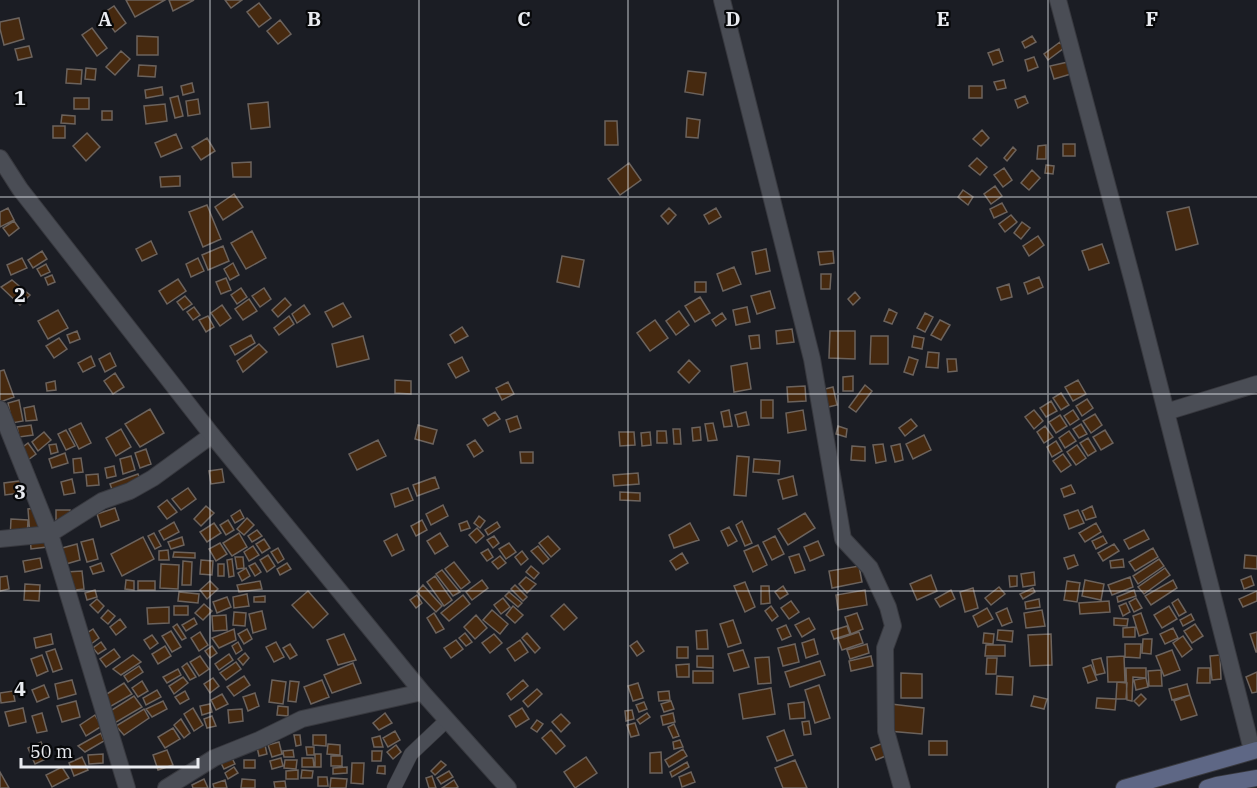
<svg xmlns="http://www.w3.org/2000/svg" width="1257" height="788" viewBox="0 0 1257 788" font-family="'IBM Plex Serif',serif">
	<style>
		.building { fill: #46290f; stroke: #6c635d; stroke-width: 1.5 }
		.lines { fill: none; stroke-linecap: round; stroke-linejoin: round }
		.service-casing { stroke: #38393f; stroke-width: 15 }
		.minor-casing { stroke: #38393f; stroke-width: 18 }
		.tertiary-casing { stroke: #38393f; stroke-width: 18 }
		.secondary-casing { stroke: #38393f; stroke-width: 18 }
		.service { stroke: #4a4d55; stroke-width: 14 }
		.minor { stroke: #4a4d55; stroke-width: 16 }
		.tertiary { stroke: #4a4d55; stroke-width: 16 }
		.secondary { stroke: #5e6785; stroke-width: 16 }
		.grid { fill: none; stroke: #e9ebf0; stroke-width: 1.5; stroke-opacity: 0.55 }
		.grid-label { font-size: 20px; text-anchor: middle; font-weight: bold; fill: #e9ebf0; stroke: #07080a; stroke-width: 4.5; stroke-linejoin: round; paint-order: stroke }
	</style>
	<rect width="100%" height="100%" fill="#1b1d24"/>
	<!-- building -->
	<path class="building" d="M126,0H165L135,17Z
		M169,0H194L173,11Z
		M225,0H242L231,8Z
		M259,3L271,18L259,27L247,12Z
		M114,6L126,23L115,32L102,14Z
		M19,18L24,39L4,45L0,29V22Z
		M280,20L291,34L278,44L267,31Z
		M92,28L107,48L97,56L82,35Z
		M137,36L158,37V55H137Z
		M1032,36L1036,42L1025,48L1022,42Z
		M1060,42L1064,48L1048,60L1044,54Z
		M29,46L32,57L18,60L15,49Z
		M999,49L1003,61L993,65L988,53Z
		M121,51L130,59L115,75L106,67Z
		M1034,57L1038,67L1028,71L1025,60Z
		M1068,62L1071,74L1054,79L1050,66Z
		M139,65L156,66L155,77L138,76Z
		M86,68L96,69L95,80L85,79Z
		M67,69L82,70L81,84L66,83Z
		M688,71L706,73L703,95L685,92Z
		M1004,80L1006,88L997,90L994,82Z
		M192,83L194,92L183,95L181,86Z
		M969,86H982V98H969Z
		M162,87L163,95L146,98L145,90Z
		M178,96L183,116L175,118L170,98Z
		M1025,96L1028,103L1018,108L1015,100Z
		M74,98H89V109H74Z
		M198,99L200,114L188,116L186,101Z
		M268,102L270,127L251,129L248,104Z
		M165,104L167,121L146,124L144,106Z
		M102,111H112V120H102Z
		M62,115L75,116V124L61,123Z
		M687,118L700,120L698,138L686,137Z
		M605,121H617L618,145H605Z
		M53,126H65V138H53Z
		M982,130L989,138L981,146L973,139Z
		M87,133L100,147L86,161L73,146Z
		M176,134L182,148L161,157L155,143Z
		M207,138L215,151L201,160L192,147Z
		M1063,144H1075V156H1063Z
		M1046,145V159H1037L1038,146Z
		M1013,147L1016,150L1007,161L1004,158Z
		M977,158L987,167L980,175L969,166Z
		M251,162V177H233L232,163Z
		M629,163L641,180L620,195L608,179Z
		M1046,165L1054,166L1053,174L1045,173Z
		M1004,168L1012,180L1003,187L994,175Z
		M1032,170L1040,178L1029,190L1021,183Z
		M180,176V186L161,187L160,177Z
		M995,186L1002,196L991,204L984,194Z
		M963,190L973,197L968,205L958,197Z
		M234,194L243,207L223,220L215,207Z
		M1002,203L1007,212L994,218L990,209Z
		M207,205L221,239L203,247L189,212Z
		M1189,207L1198,244L1176,250L1167,212Z
		M8,208L14,220L0,227V212Z
		M669,208L676,215L668,224L661,216Z
		M716,208L721,217L709,224L704,215Z
		M1011,215L1017,222L1005,232L999,224Z
		M14,221L19,228L9,236L3,228Z
		M1022,222L1030,228L1021,239L1014,233Z
		M252,231L266,258L246,269L231,243Z
		M1038,236L1044,245L1029,256L1023,246Z
		M151,241L157,254L142,261L136,249Z
		M1102,244L1109,263L1089,270L1082,251Z
		M223,246L229,261L208,270L202,255Z
		M766,249L770,271L756,274L752,252Z
		M42,251L47,259L33,268L28,260Z
		M833,251L834,263L820,265L818,252Z
		M562,256L584,260L579,287L557,282Z
		M22,258L27,268L11,275L7,265Z
		M198,258L204,271L191,277L186,264Z
		M233,263L239,275L230,280L224,269Z
		M46,264L50,272L41,276L37,269Z
		M734,267L741,284L723,291L717,274Z
		M821,274H831L830,289H821Z
		M52,275L55,282L48,285L45,278Z
		M1039,277L1043,287L1028,294L1024,283Z
		M226,278L231,290L221,294L216,282Z
		M178,279L186,291L167,304L159,291Z
		M12,280L30,295L20,305L1,287Z
		M695,282H706V292H695Z
		M1009,284L1012,297L1001,300L997,288Z
		M241,288L247,297L237,304L231,295Z
		M264,288L271,299L260,307L252,296Z
		M770,291L775,308L757,314L751,296Z
		M855,292L860,298L853,305L848,299Z
		M185,296L192,304L183,310L177,302Z
		M700,297L710,313L695,322L685,306Z
		M285,298L291,305L278,317L272,310Z
		M249,299L257,311L243,320L235,309Z
		M343,303L351,317L333,327L325,312Z
		M222,305L231,318L220,326L211,313Z
		M304,305L310,314L297,323L292,314Z
		M194,307L200,315L193,320L187,312Z
		M747,307L750,322L736,325L733,310Z
		M889,309L897,313L892,324L884,321Z
		M58,310L68,328L48,339L38,321Z
		M679,311L689,325L676,335L666,321Z
		M722,313L726,319L716,326L712,320Z
		M925,313L933,317L925,332L917,328Z
		M208,316L214,327L206,332L199,320Z
		M289,316L294,324L279,335L274,328Z
		M655,320L668,338L650,351L637,333Z
		M940,320L950,325L941,340L931,335Z
		M462,327L468,336L455,343L450,335Z
		M792,329L794,342L777,344L776,331Z
		M77,331L80,339L70,343L67,335Z
		M830,331H855V359L829,358Z
		M251,335L255,343L235,355L230,346Z
		M759,335L760,348L751,349L749,336Z
		M363,336L369,359L337,367L332,344Z
		M871,336H888V364H870Z
		M914,336L924,338L922,349L912,347Z
		M59,338L67,349L54,358L46,346Z
		M259,344L267,352L243,372L237,361Z
		M928,352L939,353L938,368L926,367Z
		M110,353L116,366L105,372L99,359Z
		M91,356L95,366L83,372L78,363Z
		M462,357L469,371L456,378L448,364Z
		M909,357L918,360L913,375L904,372Z
		M947,359H956L957,371L948,372Z
		M689,360L700,371L689,383L678,372Z
		M747,363L751,389L734,392L731,366Z
		M4,370L14,397L0,402V371Z
		M115,373L124,387L113,394L104,381Z
		M853,376V391H843V377Z
		M395,380L411,381V394L395,393Z
		M1078,380L1086,394L1073,401L1065,387Z
		M55,381L56,390L47,391L46,383Z
		M508,382L514,394L502,400L496,388Z
		M865,385L872,391L856,412L849,407Z
		M805,386L806,401L788,402L787,387Z
		M833,387L837,405L828,407L825,389Z
		M1061,393L1069,405L1061,410L1053,398Z
		M1087,399L1093,408L1082,416L1076,406Z
		M19,400L23,421L12,423L8,403Z
		M761,400H773V418H761Z
		M1051,401L1057,411L1046,417L1040,408Z
		M34,406L37,420L26,421L24,408Z
		M150,409L164,433L140,447L125,424Z
		M729,410L732,426L724,427L721,412Z
		M803,410L806,430L788,433L786,413Z
		M1034,410L1043,421L1034,429L1025,417Z
		M1073,410L1079,419L1070,425L1064,416Z
		M495,412L500,419L488,426L483,419Z
		M746,412L749,425L738,427L735,415Z
		M1095,414L1102,425L1091,433L1083,421Z
		M1060,415L1067,426L1056,433L1049,422Z
		M517,416L521,428L510,432L506,420Z
		M911,419L917,426L905,436L899,428Z
		M81,423L91,443L79,449L69,429Z
		M713,423L717,440L708,441L705,424Z
		M1081,424L1087,434L1079,438L1073,429Z
		M31,425L33,435L19,437L17,427Z
		M418,425L437,430L433,444L415,439Z
		M838,426L847,429L846,437L836,434Z
		M1045,426L1053,437L1044,443L1037,432Z
		M700,427L701,440L693,441L692,428Z
		M121,429L131,447L116,456L106,438Z
		M673,429H680L681,444H674Z
		M66,430L75,446L66,450L58,434Z
		M1105,430L1113,443L1101,450L1093,437Z
		M657,431H666L667,443H657Z
		M1069,431L1076,441L1065,448L1059,438Z
		M44,432L51,440L38,451L32,442Z
		M619,432H634L635,445L620,446Z
		M650,432L651,445L642,446L641,433Z
		M924,435L931,450L913,459L906,444Z
		M1088,438L1096,451L1088,456L1080,443Z
		M378,440L386,456L357,470L349,454Z
		M475,440L483,451L474,457L467,445Z
		M1056,441L1062,451L1052,457L1047,447Z
		M28,443L36,454L28,460L20,449Z
		M56,444L58,452L51,454L49,445Z
		M883,444L886,461L876,463L873,445Z
		M900,444L903,460L895,462L891,446Z
		M1077,445L1086,458L1076,465L1067,452Z
		M852,446L865,447V461L851,460Z
		M146,449L151,464L140,468L135,453Z
		M520,452H533V463H521Z
		M65,453L68,463L52,468L49,459Z
		M1063,454L1071,465L1061,472L1053,461Z
		M131,456L135,470L123,474L120,459Z
		M737,456L749,457L746,496L734,495Z
		M81,458L83,472L74,473L73,459Z
		M754,459L780,461L779,474L753,472Z
		M114,466L116,476L107,478L105,468Z
		M222,469L224,482L211,484L209,471Z
		M638,473L639,484L614,486L613,475Z
		M98,474L99,485L87,486L86,475Z
		M138,474L144,490L116,500L110,484Z
		M793,476L797,495L783,499L778,480Z
		M435,477L439,488L417,496L413,485Z
		M72,479L75,493L64,495L61,482Z
		M26,480L28,492L5,495L4,483Z
		M1071,485L1075,493L1064,497L1061,489Z
		M188,488L196,499L181,510L172,499Z
		M408,488L413,500L395,507L391,494Z
		M620,492L640,493V501L620,500Z
		M167,500L177,512L167,519L158,507Z
		M443,505L448,516L431,525L426,514Z
		M206,506L214,513L201,526L194,519Z
		M1092,506L1096,517L1086,520L1082,511Z
		M45,507L47,547L31,549L28,509Z
		M115,508L119,520L101,527L97,514Z
		M56,510H70V529L56,528Z
		M240,510L244,518L235,523L231,516Z
		M1078,510L1084,523L1069,529L1064,515Z
		M805,513L815,528L788,545L778,529Z
		M479,516L485,521L480,528L474,523Z
		M247,518L254,525L244,535L237,529Z
		M11,519L28,520L27,540L10,539Z
		M228,520L234,530L226,535L220,525Z
		M422,520L427,530L416,536L411,526Z
		M467,521L470,528L461,531L459,524Z
		M742,521L752,543L745,546L736,525Z
		M174,522L179,532L164,540L159,531Z
		M497,522L500,527L488,535L485,530Z
		M214,523L221,533L207,542L200,532Z
		M690,523L699,540L674,548L669,535Z
		M1096,523L1101,532L1085,542L1079,533Z
		M729,527L737,541L728,546L721,531Z
		M477,528L484,536L476,543L469,535Z
		M257,530L262,536L252,542L248,536Z
		M1144,530L1149,539L1129,549L1124,540Z
		M154,533L161,546L155,549L148,536Z
		M239,533L247,547L232,556L223,543Z
		M440,533L448,546L435,554L427,541Z
		M397,534L404,550L392,556L384,541Z
		M494,536L499,543L493,548L487,540Z
		M548,536L560,549L551,557L539,543Z
		M775,536L784,554L772,560L763,542Z
		M1103,536L1107,543L1096,549L1092,541Z
		M143,537L154,559L122,576L111,554Z
		M182,537L184,545L171,549L168,542Z
		M93,539L98,559L87,562L81,542Z
		M264,539L270,548L262,553L256,544Z
		M818,541L824,555L810,561L804,547Z
		M220,543L227,554L216,561L209,549Z
		M509,543L516,552L506,559L499,549Z
		M77,544L80,560L66,564L62,548Z
		M1114,544L1119,551L1103,561L1098,553Z
		M758,545L767,565L753,572L744,551Z
		M253,546L259,555L249,561L244,552Z
		M538,546L549,559L543,564L531,551Z
		M278,548L284,559L278,563L271,552Z
		M1153,548L1158,557L1135,571L1129,562Z
		M488,549L493,557L487,561L481,553Z
		M168,550L169,560H159V551Z
		M522,551L528,559L521,565L515,557Z
		M174,552L195,553V558L173,557Z
		M682,553L688,563L676,570L670,561Z
		M799,554L805,570L795,573L789,557Z
		M268,555L275,566L267,572L260,560Z
		M1074,555L1078,565L1068,569L1064,558Z
		M1245,555L1257,556V569L1244,568Z
		M500,556L506,563L498,569L492,562Z
		M235,557H243L244,568L237,569Z
		M40,558L42,568L25,572L23,561Z
		M232,559L234,576L229,577L227,560Z
		M1123,559L1124,567L1111,568L1110,561Z
		M1159,559L1164,566L1138,584L1133,576Z
		M201,560L213,561L212,575L200,574Z
		M183,561L192,562L191,585H182Z
		M454,562L470,582L461,589L445,569Z
		M101,563L104,571L93,574L90,567Z
		M255,563L261,572L255,576L249,566Z
		M287,563L291,569L280,575L277,569Z
		M161,564L179,565L178,589L160,588Z
		M218,564H224V576H218Z
		M531,566L539,573L534,579L526,572Z
		M859,566L862,582L832,588L829,571Z
		M246,568L250,576L242,581L238,573Z
		M1165,568L1170,575L1144,594L1138,587Z
		M442,570L460,592L453,596L436,574Z
		M82,571L84,589L67,591L66,572Z
		M1034,572L1035,585L1023,587L1021,574Z
		M931,575L937,591L917,600L910,584Z
		M7,576L9,589L0,591V577Z
		M435,576L452,600L444,606L427,582Z
		M1009,576H1017V586L1010,587Z
		M1251,576L1254,585L1244,589L1241,580Z
		M526,577L536,584L527,593L519,584Z
		M1130,577L1133,587L1112,595L1108,585Z
		M126,580L134,581V590L125,589Z
		M482,580L488,588L472,600L466,592Z
		M1085,580L1104,584L1101,600L1082,596Z
		M1173,580L1177,588L1151,605L1145,596Z
		M138,581H155V590H138Z
		M210,581L218,589L207,599L200,590Z
		M260,581L262,589L239,592L237,585Z
		M1067,581L1080,583L1077,602L1064,600Z
		M745,582L755,607L745,612L734,586Z
		M25,584L40,585L39,601L24,600Z
		M423,585L442,606L436,612L417,592Z
		M515,585L527,597L523,601L511,589Z
		M761,586H769L770,603L761,604Z
		M783,586L788,594L780,599L775,592Z
		M999,587L1005,594L991,605L985,598Z
		M973,588L978,608L965,612L960,592Z
		M1033,588L1035,592L1023,599L1020,594Z
		M95,590L97,597L87,600L85,593Z
		M865,590L867,605L838,610L836,595Z
		M951,590L955,599L940,607L935,599Z
		M1134,590L1136,596L1118,602L1117,597Z
		M308,591L328,614L313,628L292,605Z
		M1257,591V601L1243,607L1239,599Z
		M179,592L199,594L198,603L178,601Z
		M509,592L522,603L518,607L505,596Z
		M247,594L249,606L234,608L233,597Z
		M417,595L422,603L416,608L410,600Z
		M463,595L470,604L449,621L441,613Z
		M265,596V602H254V597Z
		M227,597L231,607L217,613L213,602Z
		M503,598L510,607L501,614L494,605Z
		M1136,598L1142,608L1134,612L1129,602Z
		M97,599L104,606L98,613L90,605Z
		M1039,599L1040,607L1026,609L1025,602Z
		M1178,599L1186,612L1179,616L1172,603Z
		M791,601L799,612L789,619L781,608Z
		M1109,601L1110,612L1080,614L1079,603Z
		M1126,603L1130,612L1123,616L1119,606Z
		M204,604L212,611L203,620L195,613Z
		M564,604L577,618L564,630L551,616Z
		M174,606H188V615H174Z
		M513,606L523,615L515,623L506,615Z
		M771,606L778,616L772,621L765,611Z
		M1169,606L1177,619L1162,628L1154,615Z
		M169,607V623L148,624L147,608Z
		M987,608L993,619L978,627L973,616Z
		M1007,608L1012,622L1002,626L996,613Z
		M108,610L115,616L108,624L101,618Z
		M492,610L508,624L500,634L483,620Z
		M1042,610L1045,626L1026,628L1024,613Z
		M262,611L266,629L253,633L249,614Z
		M234,612L246,613L245,626L233,625Z
		M434,613L444,629L436,633L427,618Z
		M857,613L863,629L851,634L845,617Z
		M1141,613L1148,633L1139,636L1133,616Z
		M1191,614L1194,620L1183,626L1180,620Z
		M226,615L227,630L213,631L212,616Z
		M476,615L487,628L475,639L464,627Z
		M194,618L197,624L186,631L182,625Z
		M809,618L815,629L802,637L795,625Z
		M1114,618L1128,619L1127,626L1114,625Z
		M120,619L126,627L116,635L110,627Z
		M733,620L741,643L728,647L720,624Z
		M177,624L186,638L182,640L173,627Z
		M1195,624L1203,636L1192,643L1184,631Z
		M786,625L791,636L782,640L777,629Z
		M847,626L850,634L834,639L831,631Z
		M1135,627V637H1123V628Z
		M1173,628L1178,638L1165,644L1160,634Z
		M93,629L99,638L91,644L84,635Z
		M234,629L236,640L219,648L212,638Z
		M247,629L252,639L244,644L238,634Z
		M707,630L708,649H697L696,631Z
		M998,630L1013,631L1012,642L997,640Z
		M171,631L181,647L172,652L162,636Z
		M200,632L208,645L199,651L191,638Z
		M859,632L863,643L842,650L838,639Z
		M1257,632V652H1256L1250,634Z
		M465,633L472,642L466,646L459,638Z
		M527,633L540,648L535,653L522,638Z
		M984,633L994,634L993,644L983,643Z
		M51,634L53,644L36,648L34,638Z
		M344,634L356,660L338,665L327,640Z
		M494,634L502,643L490,653L482,643Z
		M1051,634L1052,665L1030,666L1028,635Z
		M152,635L158,643L150,649L144,640Z
		M1183,636L1192,649L1182,657L1173,643Z
		M814,639L818,654L806,658L802,643Z
		M1143,639H1152L1151,654L1142,653Z
		M456,640L463,649L451,658L444,648Z
		M520,640L528,652L515,661L507,649Z
		M637,641L644,651L637,656L630,646Z
		M101,642L106,649L98,654L93,648Z
		M238,642L242,650L236,654L232,646Z
		M276,642L284,657L274,662L266,647Z
		M290,644L297,655L290,659L283,648Z
		M795,644L799,662L783,666L778,648Z
		M867,644L869,653L850,659L847,650Z
		M1125,644H1141L1140,658L1125,657Z
		M986,645H1005V656H985Z
		M165,646L171,656L158,664L152,654Z
		M212,646L217,653L210,658L205,651Z
		M677,647H688V658H677Z
		M55,649L62,669L53,672L46,652Z
		M114,649L120,657L106,667L100,659Z
		M743,650L749,667L734,671L728,654Z
		M1172,650L1180,670L1164,676L1156,656Z
		M245,653L249,658L243,665L238,659Z
		M229,654L233,660L219,670L215,664Z
		M42,655L48,671L37,676L31,659Z
		M133,655L141,662L121,675L113,669Z
		M1220,655L1221,679L1212,680L1210,656Z
		M200,656L209,669L199,676L190,662Z
		M697,656H713V668L697,667Z
		M871,656L873,666L851,671L849,661Z
		M1124,656L1125,682H1108L1107,657Z
		M769,657L771,683L758,684L755,658Z
		M987,658H997L996,674H986Z
		M1101,658L1105,673L1096,675L1092,660Z
		M820,661L825,675L790,687L785,672Z
		M236,662L241,669L226,680L220,673Z
		M187,663L196,677L190,680L182,667Z
		M353,663L361,683L332,693L324,675Z
		M689,664V677H677L676,665Z
		M1091,665L1097,680L1088,683L1083,668Z
		M139,666L143,672L128,682L124,676Z
		M1126,668H1146V678L1133,677L1132,701L1127,700Z
		M1198,668H1210V683H1197Z
		M178,669L181,675L167,683L163,677Z
		M1161,670L1162,686H1149L1148,671Z
		M693,671H713V683H693Z
		M1257,672V692L1252,693L1246,677Z
		M901,673L922,674V698H901Z
		M244,676L250,685L234,696L227,687Z
		M997,676L1013,677L1012,695L996,694Z
		M183,677L188,683L174,694L169,686Z
		M213,678L219,686L210,693L204,684Z
		M1146,678L1148,687L1136,690L1134,680Z
		M72,680L76,694L58,699L55,684Z
		M272,680L286,682L283,704L269,702Z
		M322,680L329,697L311,704L304,687Z
		M523,680L528,686L511,700L507,694Z
		M142,681L148,691L138,697L132,688Z
		M290,681L299,682L296,702L288,701Z
		M1117,682L1127,683L1126,699H1116Z
		M124,683L132,694L106,709L99,699Z
		M638,683L643,698L633,701L628,686Z
		M1187,684L1190,695L1172,700L1169,689Z
		M44,685L49,697L37,702L32,690Z
		M819,685L830,718L815,723L805,690Z
		M771,688L775,714L743,719L739,694Z
		M537,689L542,694L528,707L523,701Z
		M157,690L161,697L146,705L143,698Z
		M13,691L15,701L1,703L0,693Z
		M185,691L189,699L180,704L175,697Z
		M669,691L670,700L659,701L658,692Z
		M255,693L259,706L248,711L243,697Z
		M222,694L228,704L216,710L211,700Z
		M1141,694L1146,699L1139,706L1134,701Z
		M1190,695L1197,715L1181,720L1174,701Z
		M134,696L142,707L113,724L107,713Z
		M1034,696L1047,699L1044,709L1031,706Z
		M1097,698L1116,699L1115,710L1096,708Z
		M76,701L80,717L62,722L57,706Z
		M163,701L167,709L152,717L146,709Z
		M671,701L674,709L664,712L661,704Z
		M644,702L647,709L639,712L636,705Z
		M804,702L805,718L790,719L788,704Z
		M210,704L212,712L202,715L200,706Z
		M891,704L924,708L922,734L888,731Z
		M278,706L288,707V716L277,715Z
		M23,708L26,722L9,726L5,712Z
		M193,708L203,725L194,731L184,714Z
		M522,708L529,719L516,727L509,716Z
		M144,709L149,718L124,735L116,726Z
		M242,709L243,721L229,723L228,710Z
		M632,710L634,719L626,721L625,711Z
		M42,713L47,731L37,733L32,716Z
		M385,713L392,723L379,730L373,723Z
		M647,713L650,717L640,724L637,720Z
		M673,713L675,722L663,725L661,716Z
		M561,714L570,723L561,732L552,722Z
		M95,715L102,726L86,736L80,725Z
		M212,716L216,726L207,728L204,719Z
		M181,719L190,733L184,738L174,725Z
		M537,720L543,724L537,732L531,728Z
		M809,721L811,734L804,735L802,722Z
		M635,723L639,735L631,737L627,725Z
		M674,724L679,736L673,738L668,727Z
		M173,728L180,739L165,748L158,737Z
		M551,730L565,746L556,754L542,738Z
		M784,730L793,755L777,761L767,737Z
		M395,731L400,740L388,747L383,738Z
		M101,733L104,741L85,752L78,746Z
		M294,735H300L301,745L296,746Z
		M313,735H326V746L313,745Z
		M380,736L383,747H374L372,738Z
		M680,740L683,747L674,749L673,742Z
		M929,741H947V755H929Z
		M41,742L48,758L35,764L28,748Z
		M279,742L282,754L272,757L268,745Z
		M883,743L888,755L876,760L871,748Z
		M328,744L340,745V755L327,754Z
		M265,745L267,754L259,756L257,747Z
		M396,745L401,752L393,759L387,752Z
		M306,747H314V755H307Z
		M683,749L687,756L669,767L665,760Z
		M167,750L173,765L158,770L153,755Z
		M293,750L294,757H284L283,751Z
		M372,751H382L381,761H372Z
		M661,752L662,773H650V753Z
		M103,754V763L89,764L88,755Z
		M315,754H321V767H315Z
		M331,756H342V766H331Z
		M82,757L88,770L74,776L69,763Z
		M586,757L597,773L575,788L564,772Z
		M232,758L235,764L224,769L221,763Z
		M281,758L283,766L272,769L270,761Z
		M302,758H313L314,767H302Z
		M244,760H255V768H244Z
		M285,760H297L296,769L284,768Z
		M795,760L807,788H783L775,768Z
		M441,761L446,765L435,775L431,771Z
		M687,762L689,767L672,777L670,772Z
		M352,763H364L363,784L351,783Z
		M378,766H385V774L377,773Z
		M62,767L69,778L52,787L46,775Z
		M234,767L238,773L228,779L225,773Z
		M347,767V773L333,774V768Z
		M298,770V779H286V771Z
		M302,770L313,771L312,778H301Z
		M449,771L453,777L441,784L437,778Z
		M0,772L9,788H0Z
		M691,772L695,782L682,787L679,777Z
		M432,776L436,788H429L426,778Z
		M318,777H327L328,786H318Z
		M331,778L347,779L346,788H330Z
		M204,779L208,788H193L192,785Z
		M242,779L255,780V788H241Z
		M225,780L227,788H214L213,784Z
		M454,780L458,787L456,788H442Z
		M285,781L286,788H275L274,782Z"/>
	<g class="lines">
		<!-- service casing -->
		<g class="service-casing">
			<path id="service" d="M394,788L411,754L447,720"/>
		</g>
		<!-- minor casing -->
		<g class="minor-casing">
			<path id="minor" d="M722,0L812,359L843,539L870,568L888,607L893,626L885,648L886,731L902,788
				M1058,0L1134,286L1252,750
				M0,409L50,534L127,788
				M1166,412L1257,384
				M0,539L50,534L102,501L130,491L153,478L212,435
				M166,788L214,758L259,740L302,719L422,692"/>
		</g>
		<!-- tertiary casing -->
		<g class="tertiary-casing">
			<path id="tertiary" d="M0,158L20,189L212,435L422,692L508,788"/>
		</g>
		<!-- secondary casing -->
		<g class="secondary-casing">
			<path id="secondary" d="M1124,788L1257,750
				M1207,788L1217,785L1257,778"/>
		</g>
		<!-- service -->
		<use href="#service" class="service"/>
		<!-- minor -->
		<use href="#minor" class="minor"/>
		<!-- tertiary -->
		<use href="#tertiary" class="tertiary"/>
		<!-- secondary -->
		<use href="#secondary" class="secondary"/>
	</g>
	<!-- grid -->
	<path class="grid" d="M210,0V788M419,0V788M628,0V788M838,0V788M1048,0V788M0,197H1257M0,394H1257M0,591H1257"/>
	<g class="grid-label">
		<text x="105" y="26">A</text>
		<text x="314" y="26">B</text>
		<text x="524" y="26">C</text>
		<text x="733" y="26">D</text>
		<text x="943" y="26">E</text>
		<text x="1152" y="26">F</text>
		<text x="20" y="105">1</text>
		<text x="20" y="302">2</text>
		<text x="20" y="499">3</text>
		<text x="20" y="696">4</text>
	</g>
	<!-- scale -->
	<path d="M21 758v9h177v-9" fill="none" stroke="#e9ebf0" stroke-width="3"/>
	<text x="30" y="758" font-size="18" fill="#e9ebf0" stroke="#07080a" stroke-width="4.5" paint-order="stroke">50 m</text>
</svg>
